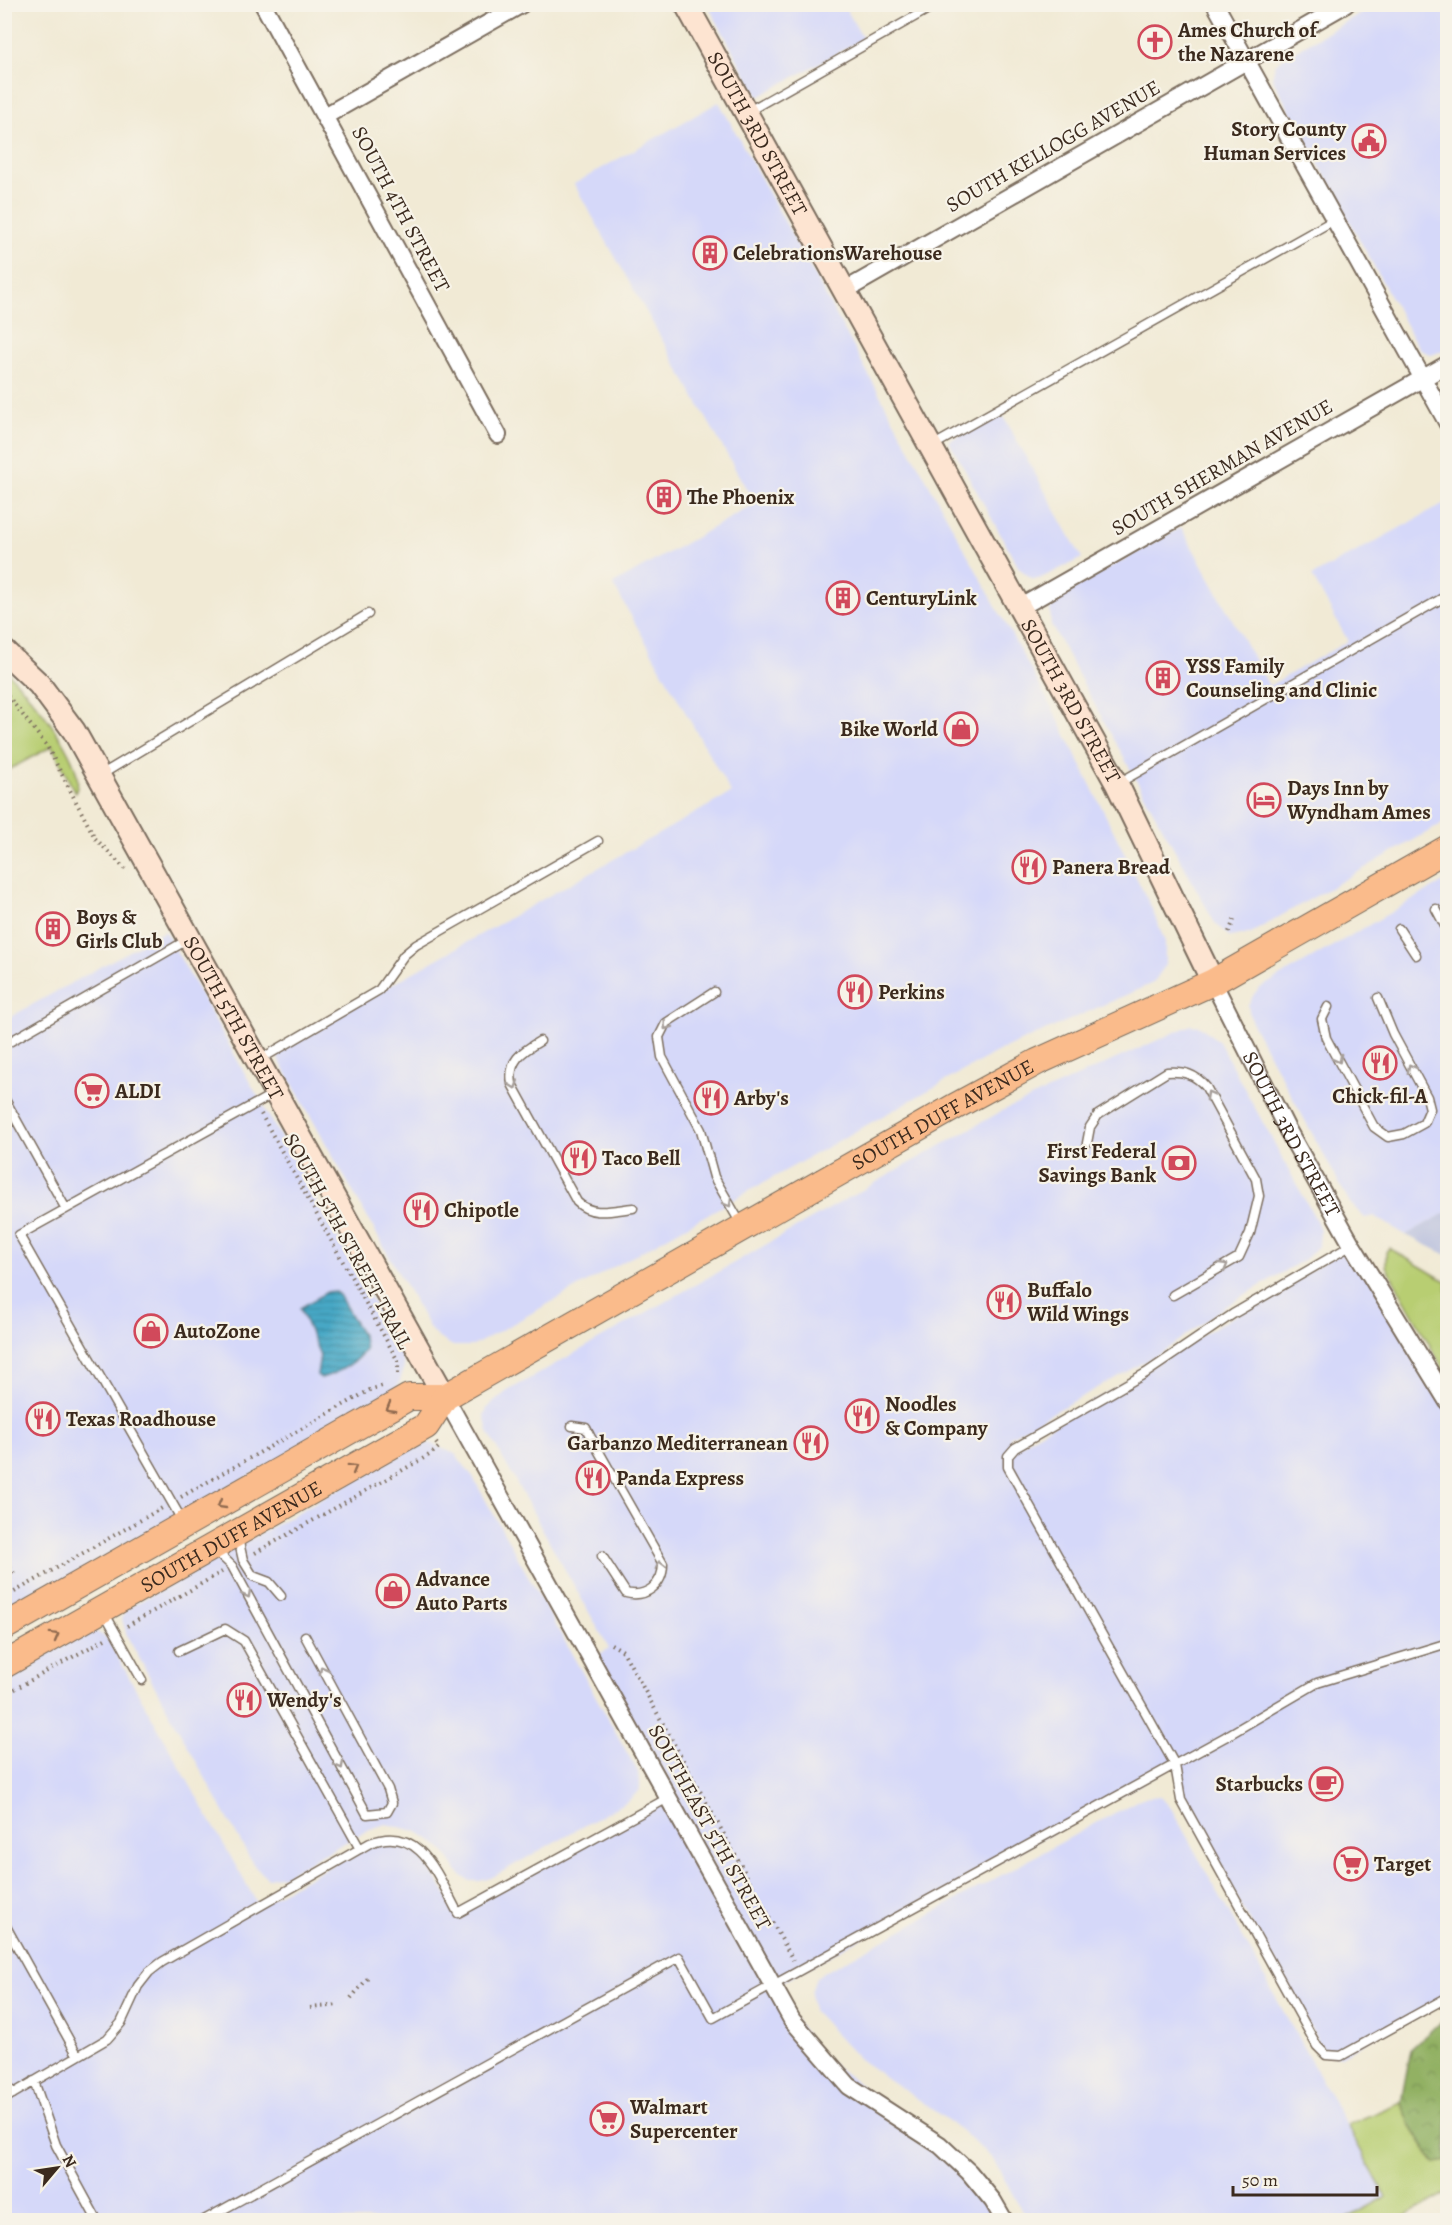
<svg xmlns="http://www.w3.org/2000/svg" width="1452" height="2225" viewBox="0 0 1452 2225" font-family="Alegreya,serif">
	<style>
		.built { fill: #d5d8f9 }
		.industrial { fill: #bdc3de }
		.green { fill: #b8ce72; stroke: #7a7c48; stroke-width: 1.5 }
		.forest { fill: url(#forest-crowns); stroke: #666e41; stroke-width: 1.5 }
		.water { fill: url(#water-rules); stroke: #416972; stroke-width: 1.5 }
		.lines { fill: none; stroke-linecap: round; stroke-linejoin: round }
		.lane-casing { stroke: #7b6d5e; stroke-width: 11 }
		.street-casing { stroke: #7b6d5e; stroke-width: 20 }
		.secondary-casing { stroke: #7b6d5e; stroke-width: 26 }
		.primary-casing { stroke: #7b6d5e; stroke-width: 28 }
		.path { stroke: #7b6d5e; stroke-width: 4; stroke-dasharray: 1.5 4.5; stroke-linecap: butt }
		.lane { stroke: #fff; stroke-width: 8 }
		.street { stroke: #fff; stroke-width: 16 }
		.secondary { stroke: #fde4d1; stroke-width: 22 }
		.primary { stroke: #fabb8b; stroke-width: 26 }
		.oneway { stroke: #a79f9a }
		.oneway2 { stroke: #916b4f }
		.labels { text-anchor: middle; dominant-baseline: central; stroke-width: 4.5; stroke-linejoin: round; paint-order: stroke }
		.poi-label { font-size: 21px; font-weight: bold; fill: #3b2a1e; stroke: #f7f3e8; text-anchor: start }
		.street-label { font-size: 21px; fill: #3b2a1e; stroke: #f7f3e8 }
	</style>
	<defs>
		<pattern id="forest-crowns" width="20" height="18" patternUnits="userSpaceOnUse" patternTransform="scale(1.5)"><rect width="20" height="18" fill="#92b164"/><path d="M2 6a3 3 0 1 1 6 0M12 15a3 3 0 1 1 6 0" fill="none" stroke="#789052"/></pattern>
		<pattern id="water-rules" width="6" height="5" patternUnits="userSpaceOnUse" patternTransform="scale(1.5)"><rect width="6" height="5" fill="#47a8c6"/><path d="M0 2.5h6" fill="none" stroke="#3c89a0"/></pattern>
	</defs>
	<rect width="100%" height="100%" fill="#f7f3e8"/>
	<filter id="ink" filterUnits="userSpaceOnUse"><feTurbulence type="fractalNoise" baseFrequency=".0167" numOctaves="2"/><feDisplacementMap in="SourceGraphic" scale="12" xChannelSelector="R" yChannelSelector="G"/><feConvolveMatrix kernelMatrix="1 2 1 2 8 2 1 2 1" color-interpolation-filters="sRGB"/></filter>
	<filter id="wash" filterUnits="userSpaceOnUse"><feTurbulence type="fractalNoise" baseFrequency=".008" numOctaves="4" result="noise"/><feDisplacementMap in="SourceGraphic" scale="24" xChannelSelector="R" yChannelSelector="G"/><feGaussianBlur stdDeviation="1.35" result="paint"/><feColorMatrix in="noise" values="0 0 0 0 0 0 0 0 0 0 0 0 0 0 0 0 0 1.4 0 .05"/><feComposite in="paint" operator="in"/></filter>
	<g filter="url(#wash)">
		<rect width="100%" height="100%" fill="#f1ead5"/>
		<!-- built -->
		<path class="built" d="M708,5H844L863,39L758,97Z
			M1375,5H1447L1448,349L1431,355L1420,349L1414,340L1272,78L1275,65L1281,59Z
			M719,102L1059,721L1152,909L1165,942V966L1153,983L995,1053L473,1346H453L437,1337L430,1329L274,1051L731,793L613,584L755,504L574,184Z
			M1001,412L1082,558L1039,579H1032L1019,568L949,441Z
			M1447,502V821L1251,933L1230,937L1215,923L1051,625L1050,608L1065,593L1181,527L1269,686L1348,641L1312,576Z
			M1447,880V1212L1406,1235L1374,1216L1365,1218L1350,1203L1252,1023L1248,1006L1254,994L1260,988Z
			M165,931L400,1350L404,1367L400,1381L392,1395L5,1614V1020Z
			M1191,1025L1200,1026L1219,1042L1316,1220L1320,1230L1319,1245L1307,1258L1226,1306L1164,1351L1009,1437L1015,1448L1352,1245L1447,1402V1997L1341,2056L1326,2055L1181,1800L1175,1765L773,1987L820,2055L940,2145L1004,2220H5L4,1677L86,1632L93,1630L107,1638L258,1905L381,1838L415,1845L458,1913L667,1797L591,1660L609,1648L488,1432L484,1415L487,1408L506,1392L1002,1111Z
			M430,1443L455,1454L471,1474L638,1772L640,1790L629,1800L491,1878L480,1881H470L460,1875L444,1851L431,1840L416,1831L386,1824L370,1829L285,1875L268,1878L256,1868L250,1859L127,1636L122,1619L125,1610L419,1444Z
			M1160,1796L1171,1808L1386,2197L1344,2220H1027L993,2159L953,2124L859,2059L813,2010L811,1993L816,1977L1142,1798Z"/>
		<!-- industrial -->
		<path class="industrial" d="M1447,1212V1255L1406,1235Z"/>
		<!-- green -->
		<path class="green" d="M4,669C25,688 91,765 75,793L52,746L5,772Z
			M1389,1248L1447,1282V1376L1386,1266V1252Z
			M1401,2102L1410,2124L1434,2163L1447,2161V2193L1399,2220H1344L1386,2197L1347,2125Z"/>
		<!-- forest -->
		<path class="forest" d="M1447,2019V2161L1435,2163L1410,2124L1401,2102L1411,2049L1439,2023Z"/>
		<!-- water -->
		<path class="water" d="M334,1291L339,1295L363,1337L365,1349C356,1363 338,1373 321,1378L317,1375L320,1355L300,1308L327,1292Z"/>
	</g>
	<g filter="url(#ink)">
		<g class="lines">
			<!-- lane casing -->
			<g class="lane-casing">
				<path id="lane" d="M747,112L937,4
					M932,446L1334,220
					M99,776L368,614
					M1117,784L1448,595
					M1436,909L1445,926
					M1399,929L1416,955
					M714,992L666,1023L659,1037L662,1057L701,1130L714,1177L741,1224
					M1328,1007L1322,1019L1326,1038L1374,1127L1388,1137L1404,1134L1424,1123L1430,1109L1427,1097L1393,1034L1378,998
					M540,1041C521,1052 508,1061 512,1084L577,1202C592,1217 613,1210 633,1208
					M4,1045L189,939
					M259,1060L379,990L404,955L416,945L598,841
					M4,1098L66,1209
					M1087,1143L1090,1127L1098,1115L1167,1072C1184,1071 1195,1074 1206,1087L1256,1179L1259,1196L1250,1233L1239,1257L1173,1295
					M1352,1245L1233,1314L1146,1373L1015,1448L1008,1456V1467L1175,1765L1181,1800L1317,2046L1326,2055L1341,2056L1448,1997
					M572,1426L586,1428L590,1436L663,1564C663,1585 646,1598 626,1593L602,1556
					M183,1522L19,1235L275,1093
					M238,1538L243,1560L253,1576L269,1582L281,1596
					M215,1550L232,1566L367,1814L387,1812L392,1803L388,1789L305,1636
					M104,1612L142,1680
					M179,1651L225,1629L244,1641L360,1849
					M4,1923L78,2056
					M4,2079L13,2094
					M34,2081L56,2145L97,2220
					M4,2099L107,2039L121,2023L138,1986L149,1972L162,1962L370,1843C421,1823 438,1877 458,1913L668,1798
					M204,2220L679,1957L713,2018L1225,1737L1317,1683L1448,1643"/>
			</g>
			<!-- street casing -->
			<g class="street-casing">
				<g id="street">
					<path d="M263,4L498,435"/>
					<path d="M1215,4L1448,424"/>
					<path d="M325,116L522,4"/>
					<path d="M844,291L1346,4"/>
					<path d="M1019,608L1448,364"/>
					<path id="s1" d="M1213,982L1287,1129L1352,1245L1448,1402"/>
					<path d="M445,1397L792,2020L849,2086L940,2145L969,2172L993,2201L1004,2220"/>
				</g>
			</g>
			<!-- secondary casing -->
			<g class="secondary-casing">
				<g id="secondary">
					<path id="s2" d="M686,4L1117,784L1213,982"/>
					<path id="s3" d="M4,651L39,684L74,731L445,1397"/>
				</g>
			</g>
			<!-- primary casing -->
			<g class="primary-casing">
				<g id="primary">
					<path d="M4,1627L409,1397H445"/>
					<path id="s4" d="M4,1665L426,1426L445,1397L956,1106L1037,1062L1213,982L1448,848"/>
				</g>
			</g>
			<!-- path -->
			<path class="path" d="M4,691L47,746L95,838L125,869
				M1229,932L1234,920
				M261,1114L398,1361V1378
				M181,1497L370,1390L382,1386
				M255,1553L431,1454L439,1447L436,1443
				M10,1567L15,1575
				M4,1598L162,1508
				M127,1626L222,1572
				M611,1644L623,1651L793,1960
				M4,1695L105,1639
				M351,1998L368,1978
				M310,2008L339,2005"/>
			<!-- lane -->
			<use href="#lane" class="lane"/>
			<!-- street -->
			<use href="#street" class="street"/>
			<!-- secondary -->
			<use href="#secondary" class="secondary"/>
			<!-- primary -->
			<use href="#primary" class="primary"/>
		</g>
		<!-- one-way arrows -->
		<defs><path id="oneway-chevron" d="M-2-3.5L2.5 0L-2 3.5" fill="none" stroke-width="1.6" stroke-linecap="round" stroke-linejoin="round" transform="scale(1.5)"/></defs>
		<g class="oneway">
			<use href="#oneway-chevron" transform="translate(667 1026) rotate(127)"/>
			<use href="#oneway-chevron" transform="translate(1338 1059) rotate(62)"/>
			<use href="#oneway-chevron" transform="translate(1411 1068) rotate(-118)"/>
			<use href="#oneway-chevron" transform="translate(514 1085) rotate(70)"/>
			<use href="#oneway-chevron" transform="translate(1210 1095) rotate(-119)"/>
			<use href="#oneway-chevron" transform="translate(728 1203) rotate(60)"/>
			<use href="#oneway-chevron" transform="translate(1224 1266) rotate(-31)"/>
			<use href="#oneway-chevron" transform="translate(660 1565) rotate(-105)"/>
			<use href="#oneway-chevron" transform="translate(247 1594) rotate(61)"/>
			<use href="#oneway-chevron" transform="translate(323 1670) rotate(-118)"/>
			<use href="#oneway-chevron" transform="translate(340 1765) rotate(61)"/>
		</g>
		<g class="oneway2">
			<use href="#oneway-chevron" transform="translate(390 1408) rotate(150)"/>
			<use href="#oneway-chevron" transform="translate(353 1468) rotate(-30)"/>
			<use href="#oneway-chevron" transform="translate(221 1505) rotate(150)"/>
			<use href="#oneway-chevron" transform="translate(55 1636) rotate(-29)"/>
		</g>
	</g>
	<!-- icons -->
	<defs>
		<g id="church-ring" transform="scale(1.725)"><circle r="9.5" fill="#f7f3e8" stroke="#d1495b" stroke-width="1.5"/><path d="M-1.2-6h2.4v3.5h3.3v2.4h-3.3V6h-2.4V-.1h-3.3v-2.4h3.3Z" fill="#d1495b"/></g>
		<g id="civic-ring" transform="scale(1.725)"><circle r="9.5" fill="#f7f3e8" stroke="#d1495b" stroke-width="1.5"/><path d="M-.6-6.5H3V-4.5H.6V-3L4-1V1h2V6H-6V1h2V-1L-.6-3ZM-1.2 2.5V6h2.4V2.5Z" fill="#d1495b"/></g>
		<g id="building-ring" transform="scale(1.725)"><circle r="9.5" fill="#f7f3e8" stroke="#d1495b" stroke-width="1.5"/><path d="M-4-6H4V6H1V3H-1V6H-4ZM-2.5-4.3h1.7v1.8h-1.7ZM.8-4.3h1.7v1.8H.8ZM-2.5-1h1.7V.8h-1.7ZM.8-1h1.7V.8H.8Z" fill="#d1495b"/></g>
		<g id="shop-ring" transform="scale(1.725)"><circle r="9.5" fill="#f7f3e8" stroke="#d1495b" stroke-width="1.5"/><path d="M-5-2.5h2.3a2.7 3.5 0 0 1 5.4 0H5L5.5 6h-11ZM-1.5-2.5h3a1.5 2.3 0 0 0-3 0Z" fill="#d1495b"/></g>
		<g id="hotel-ring" transform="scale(1.725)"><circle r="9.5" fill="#f7f3e8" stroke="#d1495b" stroke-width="1.5"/><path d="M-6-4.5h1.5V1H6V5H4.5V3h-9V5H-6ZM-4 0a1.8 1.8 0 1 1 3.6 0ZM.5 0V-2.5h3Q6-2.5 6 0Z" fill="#d1495b"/></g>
		<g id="restaurant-ring" transform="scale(1.725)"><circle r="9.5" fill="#f7f3e8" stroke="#d1495b" stroke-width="1.5"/><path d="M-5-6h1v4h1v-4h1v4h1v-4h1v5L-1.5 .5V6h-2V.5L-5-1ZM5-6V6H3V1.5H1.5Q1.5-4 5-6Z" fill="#d1495b"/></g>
		<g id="supermarket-ring" transform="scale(1.725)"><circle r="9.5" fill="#f7f3e8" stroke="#d1495b" stroke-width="1.5"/><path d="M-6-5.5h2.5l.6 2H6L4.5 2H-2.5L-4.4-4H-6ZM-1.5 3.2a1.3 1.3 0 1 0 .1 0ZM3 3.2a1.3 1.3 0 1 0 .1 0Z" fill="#d1495b"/></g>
		<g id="bank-ring" transform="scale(1.725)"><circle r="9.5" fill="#f7f3e8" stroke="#d1495b" stroke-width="1.5"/><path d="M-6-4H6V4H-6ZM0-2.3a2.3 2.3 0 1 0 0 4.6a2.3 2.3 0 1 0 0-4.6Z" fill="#d1495b"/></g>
		<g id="cafe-ring" transform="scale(1.725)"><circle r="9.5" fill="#f7f3e8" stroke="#d1495b" stroke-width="1.5"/><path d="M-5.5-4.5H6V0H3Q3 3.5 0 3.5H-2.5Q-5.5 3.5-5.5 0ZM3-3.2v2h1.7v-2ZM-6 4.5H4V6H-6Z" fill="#d1495b"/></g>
	</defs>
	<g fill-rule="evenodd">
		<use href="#church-ring" x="1155" y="42"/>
		<use href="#civic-ring" x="1369" y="141"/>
		<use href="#building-ring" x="710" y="253"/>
		<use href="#building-ring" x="664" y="497"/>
		<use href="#building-ring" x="843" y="598"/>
		<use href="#building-ring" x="1163" y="678"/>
		<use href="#shop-ring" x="961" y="729"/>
		<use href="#hotel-ring" x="1264" y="800"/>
		<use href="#restaurant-ring" x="1029" y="867"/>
		<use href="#building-ring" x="53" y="929"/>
		<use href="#restaurant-ring" x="855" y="992"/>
		<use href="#restaurant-ring" x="1380" y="1063"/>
		<use href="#supermarket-ring" x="92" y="1091"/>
		<use href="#restaurant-ring" x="711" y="1098"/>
		<use href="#restaurant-ring" x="579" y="1158"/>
		<use href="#bank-ring" x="1179" y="1163"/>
		<use href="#restaurant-ring" x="421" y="1210"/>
		<use href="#restaurant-ring" x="1004" y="1302"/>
		<use href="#shop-ring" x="151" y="1331"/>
		<use href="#restaurant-ring" x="862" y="1416"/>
		<use href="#restaurant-ring" x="43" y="1419"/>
		<use href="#restaurant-ring" x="811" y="1443"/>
		<use href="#restaurant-ring" x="593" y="1478"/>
		<use href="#shop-ring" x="393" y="1591"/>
		<use href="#restaurant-ring" x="244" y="1700"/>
		<use href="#cafe-ring" x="1326" y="1784"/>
		<use href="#supermarket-ring" x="1351" y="1864"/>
		<use href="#supermarket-ring" x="607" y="2119"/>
	</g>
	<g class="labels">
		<!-- poi labels -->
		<g class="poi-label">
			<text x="1178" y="30">Ames Church of<tspan x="1178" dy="24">the Nazarene</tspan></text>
			<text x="1346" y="129" text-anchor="end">Story County<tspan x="1346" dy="24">Human Services</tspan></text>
			<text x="733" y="253">CelebrationsWarehouse</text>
			<text x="687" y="497">The Phoenix</text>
			<text x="866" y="598">CenturyLink</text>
			<text x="1186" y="666">YSS Family<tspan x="1186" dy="24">Counseling and Clinic</tspan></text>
			<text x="938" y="729" text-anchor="end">Bike World</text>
			<text x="1287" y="788">Days Inn by<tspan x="1287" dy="24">Wyndham Ames</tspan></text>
			<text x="1052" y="867">Panera Bread</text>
			<text x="76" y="917">Boys &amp;<tspan x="76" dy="24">Girls Club</tspan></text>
			<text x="878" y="992">Perkins</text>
			<text x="115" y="1091">ALDI</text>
			<text x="1380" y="1096" text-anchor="middle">Chick-fil-A</text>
			<text x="734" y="1098">Arby's</text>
			<text x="1156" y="1151" text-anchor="end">First Federal<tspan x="1156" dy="24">Savings Bank</tspan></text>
			<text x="602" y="1158">Taco Bell</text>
			<text x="444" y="1210">Chipotle</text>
			<text x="1027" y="1290">Buffalo<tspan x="1027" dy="24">Wild Wings</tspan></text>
			<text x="174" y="1331">AutoZone</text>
			<text x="885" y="1404">Noodles<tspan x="885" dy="24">&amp; Company</tspan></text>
			<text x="66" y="1419">Texas Roadhouse</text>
			<text x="788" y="1443" text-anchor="end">Garbanzo Mediterranean</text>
			<text x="616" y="1478">Panda Express</text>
			<text x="416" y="1579">Advance<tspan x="416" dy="24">Auto Parts</tspan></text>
			<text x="267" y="1700">Wendy's</text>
			<text x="1303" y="1784" text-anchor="end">Starbucks</text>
			<text x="1374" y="1864">Target</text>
			<text x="630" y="2107">Walmart<tspan x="630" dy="24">Supercenter</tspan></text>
		</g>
		<!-- street labels -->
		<g class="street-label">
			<text stroke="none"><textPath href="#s2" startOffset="148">SOUTH 3RD STREET</textPath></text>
			<text transform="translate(1053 146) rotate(-30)">SOUTH KELLOGG AVENUE</text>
			<text transform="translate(401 209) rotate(62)">SOUTH 4TH STREET</text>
			<text transform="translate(1222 467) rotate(-30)">SOUTH SHERMAN AVENUE</text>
			<text stroke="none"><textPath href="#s2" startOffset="796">SOUTH 3RD STREET</textPath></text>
			<text stroke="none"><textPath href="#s3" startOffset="435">SOUTH 5TH STREET</textPath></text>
			<text stroke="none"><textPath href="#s4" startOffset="1092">SOUTH DUFF AVENUE</textPath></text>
			<text stroke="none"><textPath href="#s1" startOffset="171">SOUTH 3RD STREET</textPath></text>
			<text transform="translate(348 1241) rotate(61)">SOUTH 5TH STREET TRAIL</text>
			<text stroke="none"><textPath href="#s4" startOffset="261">SOUTH DUFF AVENUE</textPath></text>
			<text transform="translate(710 1827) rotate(61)">SOUTHEAST 5TH STREET</text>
		</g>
	</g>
	<!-- margin -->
	<rect width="1452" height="2225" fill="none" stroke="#f7f3e8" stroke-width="24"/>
	<!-- north arrow -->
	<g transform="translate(57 2168) rotate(61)" stroke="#f7f3e8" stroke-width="4.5" paint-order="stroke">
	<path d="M0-4.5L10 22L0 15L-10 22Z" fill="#3b2a1e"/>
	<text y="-9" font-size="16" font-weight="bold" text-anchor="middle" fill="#3b2a1e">N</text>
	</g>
	<!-- scale -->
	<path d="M1233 2186v9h144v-9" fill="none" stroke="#3b2a1e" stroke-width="3"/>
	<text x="1242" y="2186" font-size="18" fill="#3b2a1e" stroke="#f7f3e8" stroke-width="4.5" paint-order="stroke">50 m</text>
</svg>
